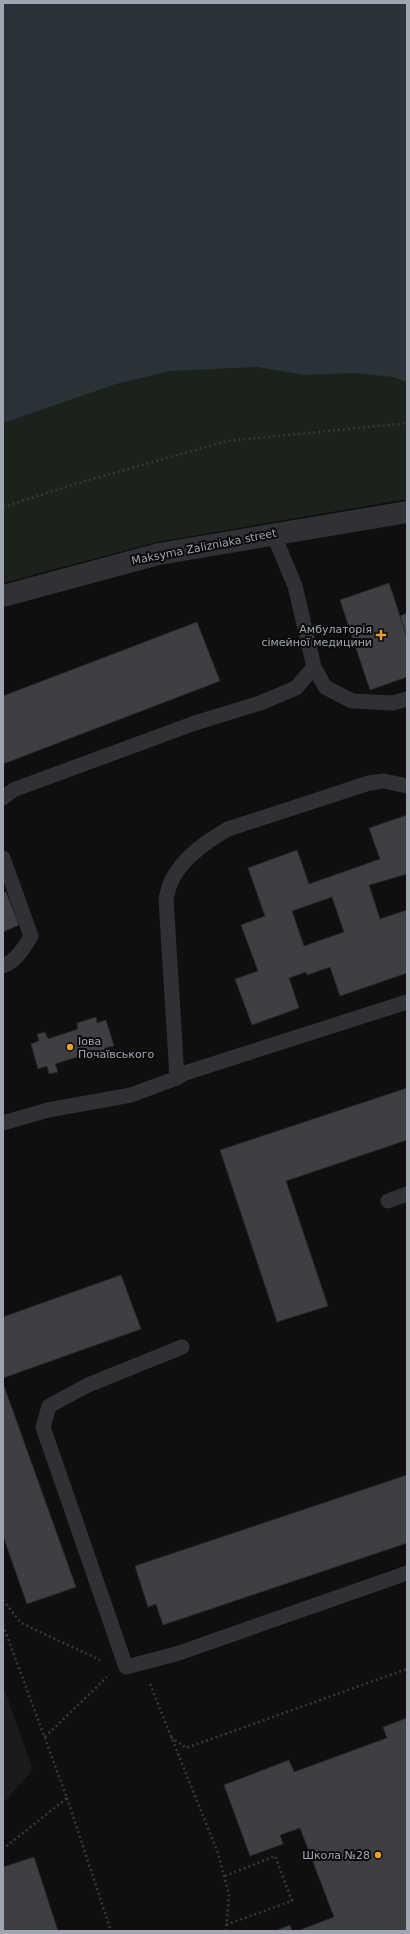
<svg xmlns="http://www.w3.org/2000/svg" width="410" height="1934" viewBox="0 0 410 1934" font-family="'DejaVu Sans',sans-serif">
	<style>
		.built { fill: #1b1b1d }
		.green { fill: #1b221c }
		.water { fill: #293238 }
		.building { fill: #3e3f43; stroke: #29292c; fill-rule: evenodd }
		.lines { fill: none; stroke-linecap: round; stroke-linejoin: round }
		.path { stroke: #36383c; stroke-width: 2.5; stroke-dasharray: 2 3; stroke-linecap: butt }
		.lane { stroke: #303135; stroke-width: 15 }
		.street { stroke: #303135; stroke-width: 22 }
		.poi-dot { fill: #eb9f2c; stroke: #0a0a0b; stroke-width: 1.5 }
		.labels { text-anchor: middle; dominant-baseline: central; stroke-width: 4; stroke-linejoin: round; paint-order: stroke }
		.street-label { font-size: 11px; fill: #a0a6b1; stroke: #0a0a0b }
		.poi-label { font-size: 11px; fill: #a0a6b1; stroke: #0a0a0b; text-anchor: end }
	</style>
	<rect width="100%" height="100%" fill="#0f0f10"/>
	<!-- built -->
	<path class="built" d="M3,1686L33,1770L3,1803Z"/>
	<!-- green -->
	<path class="green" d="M3,3H407V499L157,542L3,583Z"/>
	<!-- water -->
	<path class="water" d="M3,3H407V382L393,377L354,373L305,375L257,367L170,371L116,384L3,423Z"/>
	<!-- building -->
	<path class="building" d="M389,583L407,637V677L370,690L340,600Z
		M407,613V637L400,616Z
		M197,622L220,681L3,764V696Z
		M407,815V874L369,885L380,919L407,910V973L340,996L330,967L307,975L306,972L289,978L299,1008L252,1025L235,979L258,971L241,925L265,916L248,868L297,850L309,884L380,859L369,828ZM332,897L344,932L304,946L292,911Z
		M6,892L19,925L3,932V893Z
		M96,1017L97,1023L106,1020L114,1046L105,1048L107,1054L88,1060L86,1054L55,1064L58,1072L49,1074L47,1066L38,1069L31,1044L39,1041L37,1034L45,1032L48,1039L78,1029L77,1023Z
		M407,1088V1140L286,1181L328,1306L277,1322L220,1150Z
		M121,1275L141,1329L3,1378V1317Z
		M3,1383L76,1587L27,1604L3,1536Z
		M407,1475V1543L163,1625L156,1604L148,1607L135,1566Z
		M407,1718V1931H297L334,1917L300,1828L280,1835L283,1844L250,1856L224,1785L289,1760L294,1772L387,1738L383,1727Z
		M34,1857L58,1931H3V1867Z
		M290,1925L292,1931H275Z"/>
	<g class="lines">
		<!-- path -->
		<path class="path" d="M3,507L75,484L227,441L407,423
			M3,1600L21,1623L100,1660
			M3,1625L67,1798L3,1849
			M150,1684L218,1853L229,1895L226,1931
			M45,1737L107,1677
			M171,1737L186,1748L407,1669
			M67,1798L111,1931
			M225,1876L275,1856L292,1901L225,1925"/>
		<!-- lane -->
		<path class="lane" d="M314,667L325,687L352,701L393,703L407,699
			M407,786L384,781L369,783L228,829C207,841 183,857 172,880C169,885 168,892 166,898L177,1078L185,1073L407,1002
			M3,798L13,790L195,723L260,703L296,688L314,667L295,586L273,533
			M3,858L31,936C24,948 16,961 3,966
			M3,1123L48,1110L131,1095L177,1078
			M388,1201L407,1194
			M182,1347L88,1385L49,1406L43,1427L126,1667L176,1654L407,1573"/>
		<!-- street -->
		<path class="street" d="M3,596L159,554L407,512"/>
	</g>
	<!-- markers -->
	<g class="poi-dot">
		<path d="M379 629h4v4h4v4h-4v4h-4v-4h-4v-4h4z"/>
		<circle cx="70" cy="1047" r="4"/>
		<circle cx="378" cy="1855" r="4"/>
	</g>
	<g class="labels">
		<!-- street labels -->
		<g class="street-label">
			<text transform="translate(204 547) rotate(-11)">Maksyma Zalizniaka street</text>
		</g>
		<!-- poi labels -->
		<g class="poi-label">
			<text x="372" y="629">Амбулаторія<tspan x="372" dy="13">сімейної медицини</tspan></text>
			<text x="78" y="1041" text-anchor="start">Іова<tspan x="78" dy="13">Почаївського</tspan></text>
			<text x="370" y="1855">Школа №28</text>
		</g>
	</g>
	<!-- border -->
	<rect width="410" height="1934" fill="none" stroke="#a0a6b1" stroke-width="8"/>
</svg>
